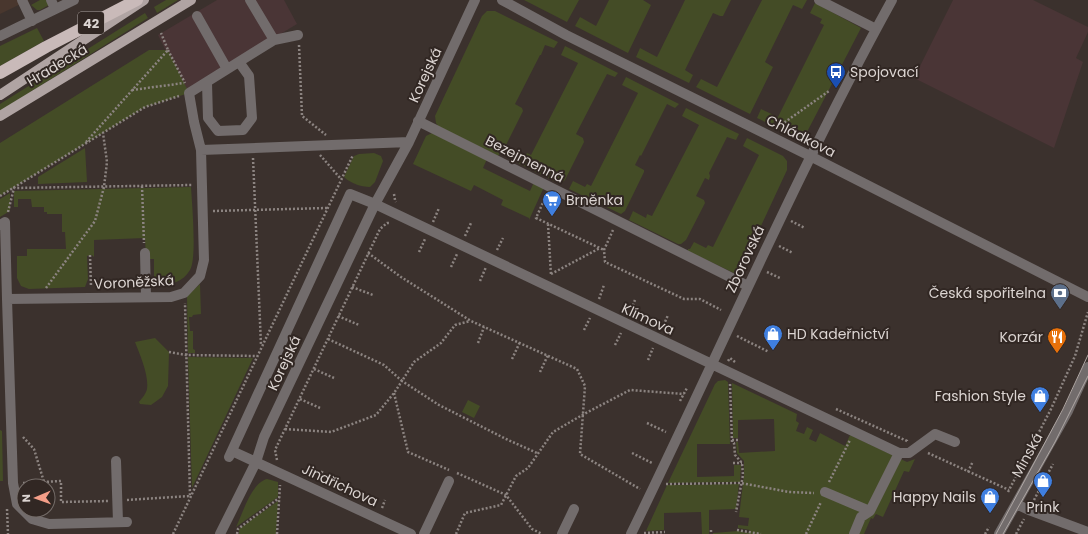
<svg xmlns="http://www.w3.org/2000/svg" width="1088" height="534" viewBox="0 0 1088 534" font-family="Poppins,sans-serif">
	<style>
		.commercial { fill: #49372e }
		.industrial { fill: #4a3536 }
		.green { fill: #444c26 }
		.lines { fill: none; stroke-linecap: round; stroke-linejoin: round }
		.path { stroke: #8c8481; stroke-width: 2.5; stroke-dasharray: 2 2; stroke-linecap: butt }
		.minor { stroke: #726c6c; stroke-width: 10 }
		.major { stroke: #b0a4a3; stroke-width: 10 }
		.highway { stroke: #c9bab9; stroke-width: 12 }
		.tram { stroke: #afa7a4; stroke-width: 1 }
		.labels { text-anchor: middle; dominant-baseline: central; stroke-width: 4; stroke-linejoin: round; paint-order: stroke }
		.shield { fill: #312723; stroke: #a9a19e; stroke-width: 1 }
		.shield-label { font-size: 13px; font-weight: bold; fill: #dcd5d2 }
		.street-label { font-size: 14px; fill: #dcd5d2; stroke: #312723 }
		.poi-label { font-size: 14px; fill: #dcd5d2; stroke: #312723; text-anchor: end }
	</style>
	<rect width="100%" height="100%" fill="#3b312d"/>
	<!-- commercial -->
	<path class="commercial" d="M0,0H29L0,14Z"/>
	<!-- industrial -->
	<path class="industrial" d="M217,0H284L297,24L186,91L158,35Z
		M953,0H1033L1088,27V32L1076,58L1083,62L1054,148L914,78Z"/>
	<!-- green -->
	<path class="green" d="M40,0H47L49,5L40,10H37L31,5Z
		M166,0H178L157,13L154,7Z
		M524,0H579L567,22Z
		M609,0H643L651,5L628,53L575,26L580,17L596,26Z
		M685,0H731L723,16H720L713,13L685,70L693,75L689,83L636,57L640,48L657,57Z
		M762,0H807L802,9L793,5L765,62L773,67L750,114L696,87L701,79L717,87Z
		M815,3L861,28L807,132L800,137H797L757,118L761,109L778,117L824,25L820,23L822,19L810,13Z
		M487,11H495L558,42L554,48L545,45L541,55H540L515,104L522,108L523,111L505,147L498,156L439,127L436,123L435,116L482,16Z
		M145,13L148,18L0,111V104Z
		M37,28L44,41L0,66V46Z
		M565,46L618,73L615,77L607,74L576,134L583,138L584,142L565,180L560,184L508,158L511,150L525,156L527,153L531,155L578,63L561,55Z
		M149,50H168L189,93L145,107L0,196V143Z
		M626,77L679,104L675,108L667,104L641,156L640,155L635,165L644,170V172L625,211L621,214L569,189L573,181L585,187L587,184L591,186L638,93L622,85Z
		M686,108L739,134L736,140L727,137L709,173L710,176L709,180L705,178L696,196L704,200L705,203L686,240L681,244H678L629,220L633,211L646,218L647,214L652,216L699,125L682,116Z
		M432,133L487,159L483,168L530,191L534,182L544,187L529,220V218L501,205L503,200L474,185L471,191L413,164L426,136Z
		M747,138L783,156L787,161V170L741,269L734,273L688,251V249H690L694,242L706,248L708,245L713,247L759,155L743,146Z
		M85,148L87,182L38,184V177Z
		M374,153L381,156L383,161L375,182L370,187C361,187 350,183 344,177L354,156L359,154Z
		M191,187C192,203 197,259 190,270C183,282 171,285 158,285L154,276V259H146L145,238L94,240V257L92,255L87,256L88,279L85,287L29,289L21,286L17,278V256H27V249H66L65,232H62V214H47V212H44V207H32L31,199H18V207H14V191Z
		M10,193V211L0,217V199Z
		M200,284L201,314L193,315L192,317H189L190,331H193V349L195,350V353H188L187,296Z
		M155,338L169,352L168,386L162,397L151,405L140,404L139,402C142,398 146,394 147,389C149,375 140,355 135,342Z
		M188,357L253,358L192,488Z
		M725,380L728,382L730,444H697V477L734,476V465H741L740,482L668,483L715,384L718,381Z
		M732,383L797,414L796,421L799,423L796,431L804,434L807,427L813,430L809,439L816,442L820,433L845,446L850,435L907,462L915,459L909,472L904,471L883,517L876,514L873,519L871,518L864,534H713V533L738,531L748,533L750,530L738,528V525L748,526L749,518L739,517L744,475V461L737,453L736,442H738L739,453L775,451L774,419L738,420V438H733Z
		M468,400L480,406L474,418L462,412Z
		M0,430L2,431L3,481H0Z
		M267,479L278,482V497L236,527C243,513 251,483 267,479Z
		M739,484L736,509L709,510V534H702L701,512L664,513V530L646,531L667,485Z
		M278,501L276,534H239V529Z"/>
	<g class="lines">
		<!-- path -->
		<path class="path" d="M299,45L302,116L326,135
			M168,50L185,83
			M132,90L184,83
			M773,126L785,122L829,91
			M86,142L168,50L161,33
			M320,155L341,179
			M253,158L261,345
			M142,186L144,243
			M394,194L395,200L396,202
			M0,196L145,107L179,96
			M546,196L536,218L604,250
			M213,211L327,208
			M8,212L14,188L192,185
			M791,221L805,228
			M433,222L439,208
			M548,224L551,275
			M613,230L604,250L605,262L684,299H700L721,310
			M465,236L471,223
			M779,246L793,253
			M497,250L503,238
			M419,252L425,239
			M368,253L401,277L471,321L577,369L585,386L580,454L640,489
			M90,255L91,287
			M451,267L457,254
			M767,272L780,278
			M551,274L600,248
			M480,281L486,267
			M352,287L373,295
			M46,288L95,221L104,187L107,162L103,133
			M599,299L604,285
			M630,313L635,300
			M338,316L359,325
			M662,329L668,315
			M584,330L590,318
			M737,336L769,352
			M328,339L384,365L402,381L414,362L441,343L455,325L470,321
			M478,343L484,327
			M615,345L621,333
			M169,352L186,355L257,356
			M512,359L520,342
			M648,360L653,348
			M728,361L730,358L735,362
			M314,369L334,378
			M540,372L548,355
			M730,384L732,442L734,443L735,455L742,463L743,475L736,512
			M394,393L408,452L449,470
			M300,399L320,408
			M680,401L687,388
			M836,409L907,441V442
			M647,423L666,432
			M285,429L331,432L376,415L394,393L402,381L439,405L506,439L537,453
			M23,437L34,449L44,482
			M732,440H739
			M632,453L652,463
			M928,453L1009,490
			M277,460L275,450L285,429L380,229L387,223H389
			M733,463H742
			M968,472L973,461
			M457,473L506,495L532,529L542,534
			M318,480L323,470
			M829,482L850,440
			M23,483L61,481V502L108,501
			M666,484L741,483L789,492L814,493
			M344,492L349,482
			M1008,492L1051,409L1075,356L1088,312
			M127,500L190,496L185,303
			M1034,500L1053,464
			M382,508L385,500
			M7,509L8,534
			M711,530V534
			M737,530L761,534
			M644,533L665,532
			M173,534L353,155
			M237,534L238,529L279,498
			M277,534L280,485
			M456,534L465,513L501,505L516,476L528,468L553,432L584,414L630,390L684,394
			M806,534L821,502
			M985,534L989,527
			M1016,534L1024,519"/>
		<!-- minor -->
		<path class="minor" d="M22,0L32,21
			M51,0L55,9
			M502,0L566,35L810,156L1088,297
			M819,0L876,29
			M197,16L227,69
			M0,36L74,0
			M274,40L298,35
			M207,83L208,118L218,131L243,130L252,118L249,76L239,62
			M418,121L748,286
			M201,150L409,142
			M0,225L5,222L7,299
			M145,253L146,297
			M232,451L411,534
			M229,457L350,194L375,204L899,453H909L935,434L955,442
			M116,461L118,522
			M825,492L870,511L899,453
			M1016,504L1029,510L1088,532
			M127,522L49,524L32,519L17,504L13,483L7,299L171,297L184,293L200,276L204,260L201,150L194,122L189,93L274,40L250,0
			M220,534L256,462L264,437L375,204L409,142L475,0
			M424,534L449,481
			M562,534L574,509
			M631,534C718,356 796,174 892,0
			M854,534L861,517L870,511
			M999,534L1068,411L1088,367"/>
		<!-- major -->
		<path class="major" d="M0,95L144,0
			M0,116L191,0"/>
		<!-- highway -->
		<path class="highway" d="M0,73L46,47L137,0"/>
		<!-- tram -->
		<path class="tram" d="M996,534L1063,409L1088,355
			M1003,534L1055,442L1088,376"/>
	</g>
	<!-- icons -->
	<defs>
		<g id="bus-pin" transform="scale(1)"><path d="M0 17L-7.5 6A9.5 9.5 0 1 1 7.5 6Z" fill="#1a4fb4" stroke="#312723"/><path d="M-5-6H5V4H4V6H2V4H-2V6H-4V4H-5ZM-3.5-4V0h7V-4ZM-3.5 1.2v1.5H-2V1.2ZM2 1.2v1.5H3.5V1.2Z" fill="#fff"/></g>
		<g id="supermarket-pin" transform="scale(1)"><path d="M0 17L-7.5 6A9.5 9.5 0 1 1 7.5 6Z" fill="#3f7fe0" stroke="#312723"/><path d="M-6-5.5h2.5l.6 2H6L4.5 2H-2.5L-4.4-4H-6ZM-1.5 3.2a1.3 1.3 0 1 0 .1 0ZM3 3.2a1.3 1.3 0 1 0 .1 0Z" fill="#fff"/></g>
		<g id="bank-pin" transform="scale(1)"><path d="M0 17L-7.5 6A9.5 9.5 0 1 1 7.5 6Z" fill="#5c6f8a" stroke="#312723"/><path d="M-6-4H6V4H-6ZM0-2.3a2.3 2.3 0 1 0 0 4.6a2.3 2.3 0 1 0 0-4.6Z" fill="#fff"/></g>
		<g id="shop-pin" transform="scale(1)"><path d="M0 17L-7.5 6A9.5 9.5 0 1 1 7.5 6Z" fill="#3f7fe0" stroke="#312723"/><path d="M-5-2.5h2.3a2.7 3.5 0 0 1 5.4 0H5L5.5 6h-11ZM-1.5-2.5h3a1.5 2.3 0 0 0-3 0Z" fill="#fff"/></g>
		<g id="restaurant-pin" transform="scale(1)"><path d="M0 17L-7.5 6A9.5 9.5 0 1 1 7.5 6Z" fill="#e8710a" stroke="#312723"/><path d="M-5-6h1v4h1v-4h1v4h1v-4h1v5L-1.5 .5V6h-2V.5L-5-1ZM5-6V6H3V1.5H1.5Q1.5-4 5-6Z" fill="#fff"/></g>
	</defs>
	<g fill-rule="evenodd">
		<use href="#bus-pin" x="836" y="72"/>
		<use href="#supermarket-pin" x="552" y="200"/>
		<use href="#bank-pin" x="1060" y="293"/>
		<use href="#shop-pin" x="773" y="334"/>
		<use href="#restaurant-pin" x="1057" y="337"/>
		<use href="#shop-pin" x="1040" y="396"/>
		<use href="#shop-pin" x="1043" y="481"/>
		<use href="#shop-pin" x="990" y="497"/>
	</g>
	<g class="labels">
		<!-- shield labels -->
		<rect class="shield" x="78" y="12" width="26" height="22" rx="3"/>
		<g class="shield-label">
			<text x="91" y="23">42</text>
		</g>
		<!-- street labels -->
		<g class="street-label">
			<text transform="translate(57 65) rotate(-31)">Hradecká</text>
			<text transform="translate(425 75) rotate(-65)">Korejská</text>
			<text transform="translate(801 136) rotate(27)">Chládkova</text>
			<text transform="translate(525 159) rotate(27)">Bezejmenná</text>
			<text transform="translate(745 259) rotate(-65)">Zborovská</text>
			<text transform="translate(134 282) rotate(-3)">Voroněžská</text>
			<text transform="translate(648 319) rotate(25)">Klímova</text>
			<text transform="translate(284 363) rotate(-65)">Korejská</text>
			<text transform="translate(1027 455) rotate(-61)">Minská</text>
			<text transform="translate(340 485) rotate(25)">Jindřichova</text>
		</g>
		<!-- poi labels -->
		<g class="poi-label">
			<text x="850" y="72" text-anchor="start">Spojovací</text>
			<text x="566" y="200" text-anchor="start">Brněnka</text>
			<text x="1046" y="293">Česká spořitelna</text>
			<text x="787" y="334" text-anchor="start">HD Kadeřnictví</text>
			<text x="1043" y="337">Korzár</text>
			<text x="1026" y="396">Fashion Style</text>
			<text x="976" y="497">Happy Nails</text>
			<text x="1043" y="507" text-anchor="middle">Prink</text>
		</g>
	</g>
	<!-- north arrow -->
	<g transform="translate(36 498) rotate(268)"><circle r="19" fill="#312723" stroke="#756d69"/>
	<path d="M0-3L7 15L0 10L-7 15Z" fill="#f49e88"/>
	<text y="-6" font-size="11" font-weight="bold" text-anchor="middle" fill="#dcd5d2">N</text>
	</g>
</svg>
